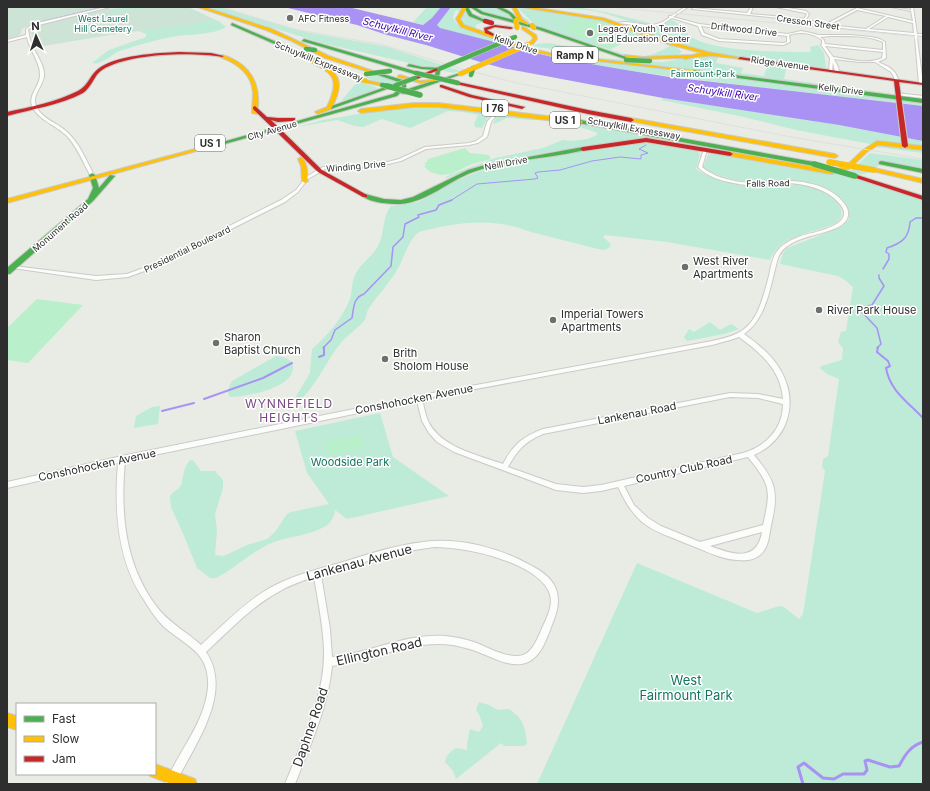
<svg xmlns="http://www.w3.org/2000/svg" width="930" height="791" viewBox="0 0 930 791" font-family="Inter,sans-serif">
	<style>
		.green { fill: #bdebd7; fill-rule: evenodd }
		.cemetery { fill: #cce3d5 }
		.pitch { fill: #baefcc }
		.water { fill: #a992f3 }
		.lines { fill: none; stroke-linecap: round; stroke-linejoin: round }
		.stream-far3 { stroke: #a992f3; stroke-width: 1 }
		.stream-far2 { stroke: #a992f3; stroke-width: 1.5 }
		.stream-far1 { stroke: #a992f3; stroke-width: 2 }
		.stream { stroke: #a992f3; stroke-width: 3 }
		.street-casing { stroke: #cbcac9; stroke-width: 2 }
		.fast-casing { stroke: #cbcac9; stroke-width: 2 }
		.slow-casing { stroke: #cbcac9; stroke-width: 2 }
		.jam-casing { stroke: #cbcac9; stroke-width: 2 }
		.street { fill: #fcfcfb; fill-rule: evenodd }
		.fast { fill: #4caf50; fill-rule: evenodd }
		.slow { fill: #ffc107; fill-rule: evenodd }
		.jam { fill: #c62828; fill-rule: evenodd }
		.rail { stroke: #e0dee1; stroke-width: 1 }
		.street-bridge-casing { stroke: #cbcac9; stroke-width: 4; stroke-linecap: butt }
		.fast-bridge-far1-casing { stroke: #c9cac8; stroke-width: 5.5; stroke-linecap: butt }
		.fast-bridge-casing { stroke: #c9cac8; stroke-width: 6; stroke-linecap: butt }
		.slow-bridge-far1-casing { stroke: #c9cac8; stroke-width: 5.5; stroke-linecap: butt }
		.slow-bridge-casing { stroke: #c9cac8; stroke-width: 6; stroke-linecap: butt }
		.jam-bridge-casing { stroke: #c9cac8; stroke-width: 5.5; stroke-linecap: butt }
		.street-bridge { stroke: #fcfcfb; stroke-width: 3 }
		.fast-bridge-far1 { stroke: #4caf50; stroke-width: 4.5 }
		.fast-bridge { stroke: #4caf50; stroke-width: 5.5 }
		.slow-bridge-far1 { stroke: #ffc107; stroke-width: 4.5 }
		.slow-bridge { stroke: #ffc107; stroke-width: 5.5 }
		.jam-bridge { stroke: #c62828; stroke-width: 4.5 }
		.poi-dot { fill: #6f706e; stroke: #fff; stroke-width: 1.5 }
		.labels { text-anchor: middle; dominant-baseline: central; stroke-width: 3; stroke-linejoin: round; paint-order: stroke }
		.far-park-label { font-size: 9px; fill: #15745e; stroke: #fff }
		.far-poi-label { font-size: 9px; fill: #2e2e2e; stroke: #fff; text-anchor: start }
		.far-street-label { font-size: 9px; fill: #2e2e2e; stroke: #fff }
		.far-water-label { font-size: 10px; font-style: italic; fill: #3902ae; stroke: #fff }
		.shield { fill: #fff; stroke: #6d6d6d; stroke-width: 1 }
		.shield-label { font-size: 10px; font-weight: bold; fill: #2e2e2e }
		.poi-label { font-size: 11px; fill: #2e2e2e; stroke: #fff; text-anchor: start }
		.street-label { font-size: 11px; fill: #2e2e2e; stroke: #fff }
		.park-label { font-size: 11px; fill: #15745e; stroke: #fff }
		.neighbourhood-label { font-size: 12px; letter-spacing: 1px; fill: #784984; stroke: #fff }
		.near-street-label { font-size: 13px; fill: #2e2e2e; stroke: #fff }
		.near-park-label { font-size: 13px; fill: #15745e; stroke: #fff }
	</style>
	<rect width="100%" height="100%" fill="#e8ece4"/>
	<!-- green -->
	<path class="green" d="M154,7H188L220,22L226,27C213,35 192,34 177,36C159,39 140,44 123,50C113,52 102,66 92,63L109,50L146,37V34L138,31L195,23L44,24L102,9Z
		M205,7H219L310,33L384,46L461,71L453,73L322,43Z
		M427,7H463L460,11L456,10L453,16C454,23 459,26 465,25L461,18L464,11L469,16H483L497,20L481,23L476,25L475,29L477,31L534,50L568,56L662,62L712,55H719L716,63L743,68L741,73L764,76L769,62L787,65L784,79L923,98V106L674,77L626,70L556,58L413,22Z
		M474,7C489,7 505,5 513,20L485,13Z
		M555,7H577L605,12L654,24C636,26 617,16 599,12C585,9 570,9 555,7Z
		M518,8L573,14L607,21L677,47L682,52C674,60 635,57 624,54L528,24L521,19L519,14L528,20L530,23L534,24ZM643,35L670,46C648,59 634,60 610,50L628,40L630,41L640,36H644Z
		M671,20C680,22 685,35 695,39C722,52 780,52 811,52L810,47L818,45L824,53L826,68C781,62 733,59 689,47C668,42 648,34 628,25C633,24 637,26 642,27C653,28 661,26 671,20Z
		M549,43L588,50H557L532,46L537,44Z
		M377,74L400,81L389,86L366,78Z
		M358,81L378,88L363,95L341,101Z
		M663,98L839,125L923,141V153L876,147L879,145L894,144C886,142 878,140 870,144L796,130L744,117L661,100Z
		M422,106L451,107L546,120H530L507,118L494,124L493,123L498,115L491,114L488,117L482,128L475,127L474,124L478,115L463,112L448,111L410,128L382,119L363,127L355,126L337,120L297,127L323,120L382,110Z
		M562,121L787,163L648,139L558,152L561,150L479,165L445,179L447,176L495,158L543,148L563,140L571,141L587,139L595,136L598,133Z
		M633,142H651L697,151L700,154L696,169C708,178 729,183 745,185C776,189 808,174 836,201C840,206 843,211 841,217C837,224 830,226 823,228C802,235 779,238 770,260L667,242L605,235L603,237L611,244L609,248L604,250L598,249L531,232C494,217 456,222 419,232C408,240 405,257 398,268C390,283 378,294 369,308C366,312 367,318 363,322C356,330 347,335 339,345C327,361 318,381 304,396L300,399L295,398L310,373L312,349C328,335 342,319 350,299C352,294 351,283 355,275C360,263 374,256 379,244C385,231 382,217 391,206L418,202L428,197L454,182L475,173L495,166Z
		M713,153L796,169L834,174L847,172L853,169L870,153L923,160V168L882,162L872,172L859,175L923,201V784H537L637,563L757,613L779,606L784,607L799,619L803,614L825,471L822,467L823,459L828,456L839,379L827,374L820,368L821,366L842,360L843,348L838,342L841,332L846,331L853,287L845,280L838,276L780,264L783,253L787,248L841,227L848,221C856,198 812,183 795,181C781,179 769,182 755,182C741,182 729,179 716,174C711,172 706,171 703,167L708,155Z
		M710,322L720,330L731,324L739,329L724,334L687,341L684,337L689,329L694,332Z
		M276,356C283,357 292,358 293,367C294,388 246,397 230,397C226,392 229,386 232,381Z
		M160,406L158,424L134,428L136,416L152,407Z
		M380,413L393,457L449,496L347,519L335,510C335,516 330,524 324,527C308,536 290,536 274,542C252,551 236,568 216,578H210L197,568L185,538L171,507L170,497L171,494L179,488L181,485L185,468L189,461L193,460L201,471H215L223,480V488L215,514L217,530L215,555L224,556L247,545L267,539L275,532L287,514L291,512L329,504L307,473L295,431Z
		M479,702L489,705L498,710L509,709C524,720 525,726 527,744L524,746H504L501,743L456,779L453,771L445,762C446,755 451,751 456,748L467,750V744L470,729L479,732L483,726L479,714L476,710Z"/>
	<!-- cemetery -->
	<path class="cemetery" d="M7,7H103L27,26L22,29L20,35L7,39Z
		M153,7H186L215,20L173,27L122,33L37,47L29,29L34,27L102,9L108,8L113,13Z"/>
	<!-- pitch -->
	<path class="pitch" d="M574,19L605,23L603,28L613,35L623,36L622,41L618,42L614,47L594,45L595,39L575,36V34L567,33L568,30L564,29L568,24H571Z
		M465,148L470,153L489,155L491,159L472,164L451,174L441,175L430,172L424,166L426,165L424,163L427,162L428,159Z
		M37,299L83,305L28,363L7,360V328Z
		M361,434L364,448L327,456L325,441Z"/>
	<!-- water -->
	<path class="water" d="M284,7H348L423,25L432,18L441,7H451L437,25L440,28L556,58L626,70L669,77L923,106V141L839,125L663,98L502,68L477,61L426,45L387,35L357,25Z"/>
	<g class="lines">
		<!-- stream-far3 -->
		<path class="stream-far3" d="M36,23L103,7
			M450,201L477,184L535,179L538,178L535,173L538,172L560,170L592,161L620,157L641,159V155L648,153L639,149L646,145"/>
		<!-- stream-far2 -->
		<path class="stream-far2" d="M883,269L889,259V254L886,252L887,248C902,243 909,238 910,222L916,218H923
			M323,348L331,340L335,330L352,318C354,307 353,298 364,294L391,266L393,247L403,237L405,224L419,217L418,215L436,210L439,205L452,200
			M877,348L881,344L877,328L858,308L872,305L884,286L879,278V275"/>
		<!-- stream-far1 -->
		<path class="stream-far1" d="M878,347L877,352L888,361L890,366L886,368C890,391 908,402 923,418
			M319,357L324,355V347
			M204,399L263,378L292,363
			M162,411L194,403"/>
		<!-- stream -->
		<path class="stream" d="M803,784L798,767L804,763L823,778L834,779L843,774H864L867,770L865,761L868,760L890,767L899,766C905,755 910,746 923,742"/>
		<!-- street casing -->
		<g class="street-casing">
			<path id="street" d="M106,7H110L35,26L28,29C29,36 30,41 33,47C37,56 45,66 44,76C43,87 30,96 37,108C43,119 57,123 66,131C79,142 86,160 94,175L92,176L90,175C83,162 77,147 67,136C56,125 38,120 32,106C28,94 41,85 40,74C40,62 29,49 27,37L7,42V40L26,35V29L33,24Z
				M685,7H688L673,17L699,24L788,34L801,31L811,33L818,35H851L871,37L880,39L885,42L886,58L878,62C887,66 896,69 898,80L895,81L894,77L891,72L875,62H859L834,59L838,67L839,72L837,73L835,72L833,62L832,71L829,72L830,58L822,46L821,45L822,44V40C813,33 800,31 789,35L790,42L783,45L719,41L702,35L698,26L672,18L661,25L652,27L618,23C630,19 644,28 657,24C662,23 665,20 669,18V16H671ZM701,26L787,36V42L783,43L719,39L704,33ZM831,36C848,36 867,35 883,42V50L825,44L824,40L820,37ZM825,46L883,52L882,58C868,65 848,59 833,57Z
				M751,7H753L750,14L804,19L807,14L805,13L776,7H782L806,11L809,14L806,20L826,24L857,8L913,21L911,11L891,7L911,10V7H913L917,34H923V36L831,27L798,20L692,9L693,8L747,13ZM857,10L886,16L866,29L829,25ZM888,17L913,23L914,33L869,29Z
				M916,37L917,38L923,84L921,85L919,84L915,38Z
				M896,93L923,96V98L897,95H896Z
				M492,116L495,117L491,122L487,137L478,143L469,145L426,149L401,161L384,165L325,169L308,179L298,192L285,202L158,266L128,277L96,280L13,268L11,267L13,266L96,276L127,274L154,264L281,200L296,190L306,177L323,167L384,163L399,159L425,147L469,143L476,141L483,136L487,122Z
				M704,149L707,150L702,167C712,176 728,180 741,182C754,183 766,181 778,181C799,180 829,184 843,202C846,206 849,210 848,216C843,238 789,230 778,258C770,285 768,317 744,334C758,344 772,355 781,371C799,403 788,440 754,455C774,479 779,490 772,521C769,532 770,547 760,555C754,560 745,561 737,560C719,559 702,549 685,543C671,537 654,532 642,522C630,511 625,501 618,487L601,491L583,493L556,490L454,452L437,442L429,433L422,421L417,401L125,461C120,515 125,569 161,612C173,625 188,633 201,645C221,627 240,607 263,592C288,576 316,570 343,562C369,554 396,545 423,542C460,537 500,548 532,566C557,579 564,596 553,622C548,635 542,656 528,662C512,670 488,655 473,650C466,648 459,646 453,645C411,639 373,661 332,666C328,708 310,745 295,784H285C302,741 325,697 324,650C323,625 318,601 314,577C302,581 290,585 280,591C252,606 230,630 206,652C234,693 194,746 175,784H165C178,752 205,723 208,687C210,652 186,646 164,627C156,619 150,610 144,600C117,560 114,510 118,463L7,488V482L122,456L433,393L712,341C721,339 730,337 738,333C759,322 763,296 769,276C771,267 772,257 778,250C783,244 791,240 798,237C809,233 845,228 844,213C844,207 838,202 834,198C818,185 793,182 773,183C764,184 755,185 746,185C730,183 709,179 698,167ZM739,337C761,353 781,370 783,399L758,394L730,393L543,429C522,437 513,445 503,464C478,455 440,447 428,421C425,414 424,406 422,399L712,345L730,340ZM730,397L758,398L783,404C783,429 766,446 743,453L601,485L583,487L556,484L508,467C517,450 526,441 543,434ZM748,457C771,486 771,490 763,525L700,542L661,526L648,518L634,505L624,486ZM762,532C757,563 731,554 710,546ZM435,547C443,547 451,548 459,549C483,552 538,566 549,592C554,603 548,615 543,626C539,635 533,652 523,655C510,660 487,647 474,642C465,639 455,637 445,636C406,633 370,653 332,657L330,629L321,575C358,564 396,551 435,547Z"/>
		</g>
		<!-- fast casing -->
		<g class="fast-casing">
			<path id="fast" d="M464,7H468L472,14L487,21L484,22L469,16Z
				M470,7H475L483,12L514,20L509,14L495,7C505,7 512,12 518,20L516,21L542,28L635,60L631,61L540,30L481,14Z
				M232,23L354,75V76L350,77L231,25Z
				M304,39L418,72V73L414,74L302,41Z
				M409,64L422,67L441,68L438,80L460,73L462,74L404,94L400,93L397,96L210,148L205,147L393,94L402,87V83L369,72V70L406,81V87L402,91L436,80L434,79L436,70L422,69L407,66Z
				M695,70L923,99V103L693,72V70Z
				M394,84L398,85L331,109L326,108Z
				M580,120L814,162L817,164L814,166L578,123V121Z
				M583,147L586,149L585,150C548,159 509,159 473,172C448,181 428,202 400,204C389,204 371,203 362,196L365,194L384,199L401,200L413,197L468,170L485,165Z
				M881,161L923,169V173L879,164V162Z
				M92,173L95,175L99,188L110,175L115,176L93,201L10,274H7V268L88,199L93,188L89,175Z"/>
		</g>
		<!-- slow casing -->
		<g class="slow-casing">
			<path id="slow" d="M198,7H204L272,29L329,56L373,71L369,72L325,58L292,41L266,30Z
				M463,7H467L460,19L464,25L533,49L554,54L697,71L695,72L554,56L530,51L461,27L456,19Z
				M512,7H516L522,19L528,23V25L519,21Z
				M521,7H531L603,18L672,42L708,52L742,58L740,59C718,56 707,54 685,59L683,58L643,59L626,57L624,55L643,57L692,55L702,53L668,44L602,20Z
				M522,27H524L536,35L537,39L533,44L529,43L533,39L532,36L522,29Z
				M220,55C226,55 233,59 238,62C256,73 261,94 257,114L252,113C252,106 253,100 253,93C252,74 237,63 220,57Z
				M304,56H308C335,71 349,76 331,109L318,114L315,112L327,107C342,75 331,73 304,58Z
				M400,75L420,81L443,79L445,80L420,83L398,77V76Z
				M366,80L384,84V85L382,86L364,82V81Z
				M414,103H438L580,120L583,122L580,124L438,107H414L361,113L358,111L361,109Z
				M631,118L835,154L838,156L835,158L629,121V119Z
				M877,141L923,146V150L878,145L867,152L849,169L831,174L730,156L727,154L730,152L831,170L845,167L863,150Z
				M206,146L211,147L7,203V199Z
				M301,157C308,162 307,173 308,181L305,183L302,181L301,166L298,159Z
				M874,168L923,179V183L872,171V169Z
				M7,713L17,716V730L7,727Z
				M155,764L195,779L197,784H171L150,776L149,774H155Z"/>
		</g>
		<!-- jam casing -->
		<g class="jam-casing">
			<path id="jam" d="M495,25L511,27L513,28L511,29L495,27L487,30L494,34L493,36L485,33L484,28Z
				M179,52L211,53L224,56L222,57C192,52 129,53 102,70C94,75 92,87 83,93C60,105 32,109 7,116V112C31,107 56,102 78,91C88,86 90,75 98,69C116,55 157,53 179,52Z
				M740,57L923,83V85L899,82L908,146L905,148L902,146L894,81L738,59Z
				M437,68L441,69L417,79L413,78Z
				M458,82L588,110L631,118L634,120L631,122L588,114L456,84V83Z
				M442,85L472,95L525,107L522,109L469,97L440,87V85Z
				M255,106L267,117L278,118H295V120L293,121L278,122L271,120L322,170L367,195V197H363L318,172L253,109V107Z
				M646,138L730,152L733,154L730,156L646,142L583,151L580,149L583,147Z
				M853,175H857L923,196V200L853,177Z"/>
		</g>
		<!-- street -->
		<use href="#street" class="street"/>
		<!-- fast -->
		<use href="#fast" class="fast"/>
		<!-- slow -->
		<use href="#slow" class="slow"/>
		<!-- jam -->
		<use href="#jam" class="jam"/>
		<!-- rail -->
		<path class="rail" d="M222,7L292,29L380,44L462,69L517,83L791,137L923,159
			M610,7L923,37"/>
		<!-- street-bridge casing -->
		<g class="street-bridge-casing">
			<path id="street-bridge" d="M916,35V38"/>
		</g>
		<!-- fast-bridge-far1 casing -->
		<g class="fast-bridge-far1-casing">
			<path id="fast-bridge-far1" d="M306,49L315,50
				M626,60L650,61
				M439,69L515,37
				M416,73L458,83
				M366,74L390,71
				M471,75L473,68
				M382,85L391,87
				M396,85L415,78"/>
		</g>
		<!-- fast-bridge casing -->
		<g class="fast-bridge-casing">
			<path id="fast-bridge" d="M387,86L420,95
				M814,164L855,176"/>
		</g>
		<!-- slow-bridge-far1 casing -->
		<g class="slow-bridge-far1-casing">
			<path id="slow-bridge-far1" d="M516,20L517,28
				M532,25L534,28
				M460,74L529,44
				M352,76L366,81"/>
		</g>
		<!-- slow-bridge casing -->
		<g class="slow-bridge-casing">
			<path id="slow-bridge" d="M829,162L874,170"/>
		</g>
		<!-- jam-bridge casing -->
		<g class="jam-bridge-casing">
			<path id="jam-bridge" d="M485,21L492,23"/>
		</g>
		<!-- street-bridge -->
		<use href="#street-bridge" class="street-bridge"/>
		<!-- fast-bridge-far1 -->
		<use href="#fast-bridge-far1" class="fast-bridge-far1"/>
		<!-- fast-bridge -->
		<use href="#fast-bridge" class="fast-bridge"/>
		<!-- slow-bridge-far1 -->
		<use href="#slow-bridge-far1" class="slow-bridge-far1"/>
		<!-- slow-bridge -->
		<use href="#slow-bridge" class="slow-bridge"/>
		<!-- jam-bridge -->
		<use href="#jam-bridge" class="jam-bridge"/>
	</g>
	<!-- markers -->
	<g class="poi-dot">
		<circle cx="290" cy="18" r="4"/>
		<circle cx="590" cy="33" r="4"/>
		<circle cx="685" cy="267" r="4"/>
		<circle cx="819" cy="310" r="4"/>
		<circle cx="553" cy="320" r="4"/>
		<circle cx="216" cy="343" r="4"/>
		<circle cx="385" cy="359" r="4"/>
	</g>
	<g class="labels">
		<!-- far-park labels -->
		<g class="far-park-label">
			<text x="103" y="18">West Laurel<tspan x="103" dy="10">Hill Cemetery</tspan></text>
			<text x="703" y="63">East<tspan x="703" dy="10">Fairmount Park</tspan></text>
		</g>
		<!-- far-poi labels -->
		<g class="far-poi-label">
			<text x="298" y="18">AFC Fitness</text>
			<text x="598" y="28">Legacy Youth Tennis<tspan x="598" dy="10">and Education Center</tspan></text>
		</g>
		<!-- far-street labels -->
		<g class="far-street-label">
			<text transform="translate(808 22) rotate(8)">Cresson Street</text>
			<text transform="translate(744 29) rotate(6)">Driftwood Drive</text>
			<text transform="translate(516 44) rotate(18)">Kelly Drive</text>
			<text transform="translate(319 61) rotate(22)">Schuylkill Expressway</text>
			<text transform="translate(780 63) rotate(8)">Ridge Avenue</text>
			<text transform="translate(841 89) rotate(7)">Kelly Drive</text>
			<text transform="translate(634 128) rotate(10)">Schuylkill Expressway</text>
			<text transform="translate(272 130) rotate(-16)">City Avenue</text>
			<text transform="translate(506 163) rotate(-11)">Neill Drive</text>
			<text transform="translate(356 166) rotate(-5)">Winding Drive</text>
			<text transform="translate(768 183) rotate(-1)">Falls Road</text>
			<text transform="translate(60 227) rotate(-41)">Monument Road</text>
			<text transform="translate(187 249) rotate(-26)">Presidential Boulevard</text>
		</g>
		<!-- far-water labels -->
		<g class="far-water-label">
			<text transform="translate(398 29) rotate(14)">Schuylkill River</text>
			<text transform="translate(723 92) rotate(8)">Schuylkill River</text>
		</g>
		<!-- shield labels -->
		<g class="shield">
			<rect x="552" y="47" width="46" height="16" rx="3"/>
			<rect x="482" y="100" width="26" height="16" rx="3"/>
			<rect x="550" y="112" width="30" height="16" rx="3"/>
			<rect x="195" y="135" width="30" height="16" rx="3"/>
		</g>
		<g class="shield-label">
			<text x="575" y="55">Ramp N</text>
			<text x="495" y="108">I 76</text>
			<text x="565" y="120">US 1</text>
			<text x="210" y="143">US 1</text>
		</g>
		<!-- poi labels -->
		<g class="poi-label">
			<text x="693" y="261">West River<tspan x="693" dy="13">Apartments</tspan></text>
			<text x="827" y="310">River Park House</text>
			<text x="561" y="314">Imperial Towers<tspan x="561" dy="13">Apartments</tspan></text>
			<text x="224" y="337">Sharon<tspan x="224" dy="13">Baptist Church</tspan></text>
			<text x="393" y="353">Brith<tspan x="393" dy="13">Sholom House</tspan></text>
		</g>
		<!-- street labels -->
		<g class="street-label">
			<text transform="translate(414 399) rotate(-11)">Conshohocken Avenue</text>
			<text transform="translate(637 413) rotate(-11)">Lankenau Road</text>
			<text transform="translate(97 465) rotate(-12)">Conshohocken Avenue</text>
			<text transform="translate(684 469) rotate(-12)">Country Club Road</text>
		</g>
		<!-- park labels -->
		<g class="park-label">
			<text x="350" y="462">Woodside Park</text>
		</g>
		<!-- neighbourhood labels -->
		<g class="neighbourhood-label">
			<text x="289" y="403">WYNNEFIELD<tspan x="289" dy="14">HEIGHTS</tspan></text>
		</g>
		<!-- near-street labels -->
		<g class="near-street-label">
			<text transform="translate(359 562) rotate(-15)">Lankenau Avenue</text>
			<text transform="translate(379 651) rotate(-13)">Ellington Road</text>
			<text transform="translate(310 727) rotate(-71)">Daphne Road</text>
		</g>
		<!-- near-park labels -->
		<g class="near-park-label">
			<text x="686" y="680">West<tspan x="686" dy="15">Fairmount Park</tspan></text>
		</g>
	</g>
	<!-- border -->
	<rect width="930" height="791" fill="none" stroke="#2e2e2e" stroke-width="16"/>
	<!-- legend -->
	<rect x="16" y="703" width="140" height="72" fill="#ffffff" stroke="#ababab"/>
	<rect x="24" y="716" width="20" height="6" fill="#4caf50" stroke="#ababab"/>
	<text x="52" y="723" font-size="12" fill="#2e2e2e">Fast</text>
	<rect x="24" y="736" width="20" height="6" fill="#ffc107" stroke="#ababab"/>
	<text x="52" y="743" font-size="12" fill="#2e2e2e">Slow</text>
	<rect x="24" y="756" width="20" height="6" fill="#c62828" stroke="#ababab"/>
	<text x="52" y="763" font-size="12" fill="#2e2e2e">Jam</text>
	<!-- north arrow -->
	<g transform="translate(36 36) rotate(357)" stroke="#ffffff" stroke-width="3" paint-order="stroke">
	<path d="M0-3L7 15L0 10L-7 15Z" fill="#2e2e2e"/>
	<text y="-6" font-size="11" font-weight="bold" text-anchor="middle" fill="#2e2e2e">N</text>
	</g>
</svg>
